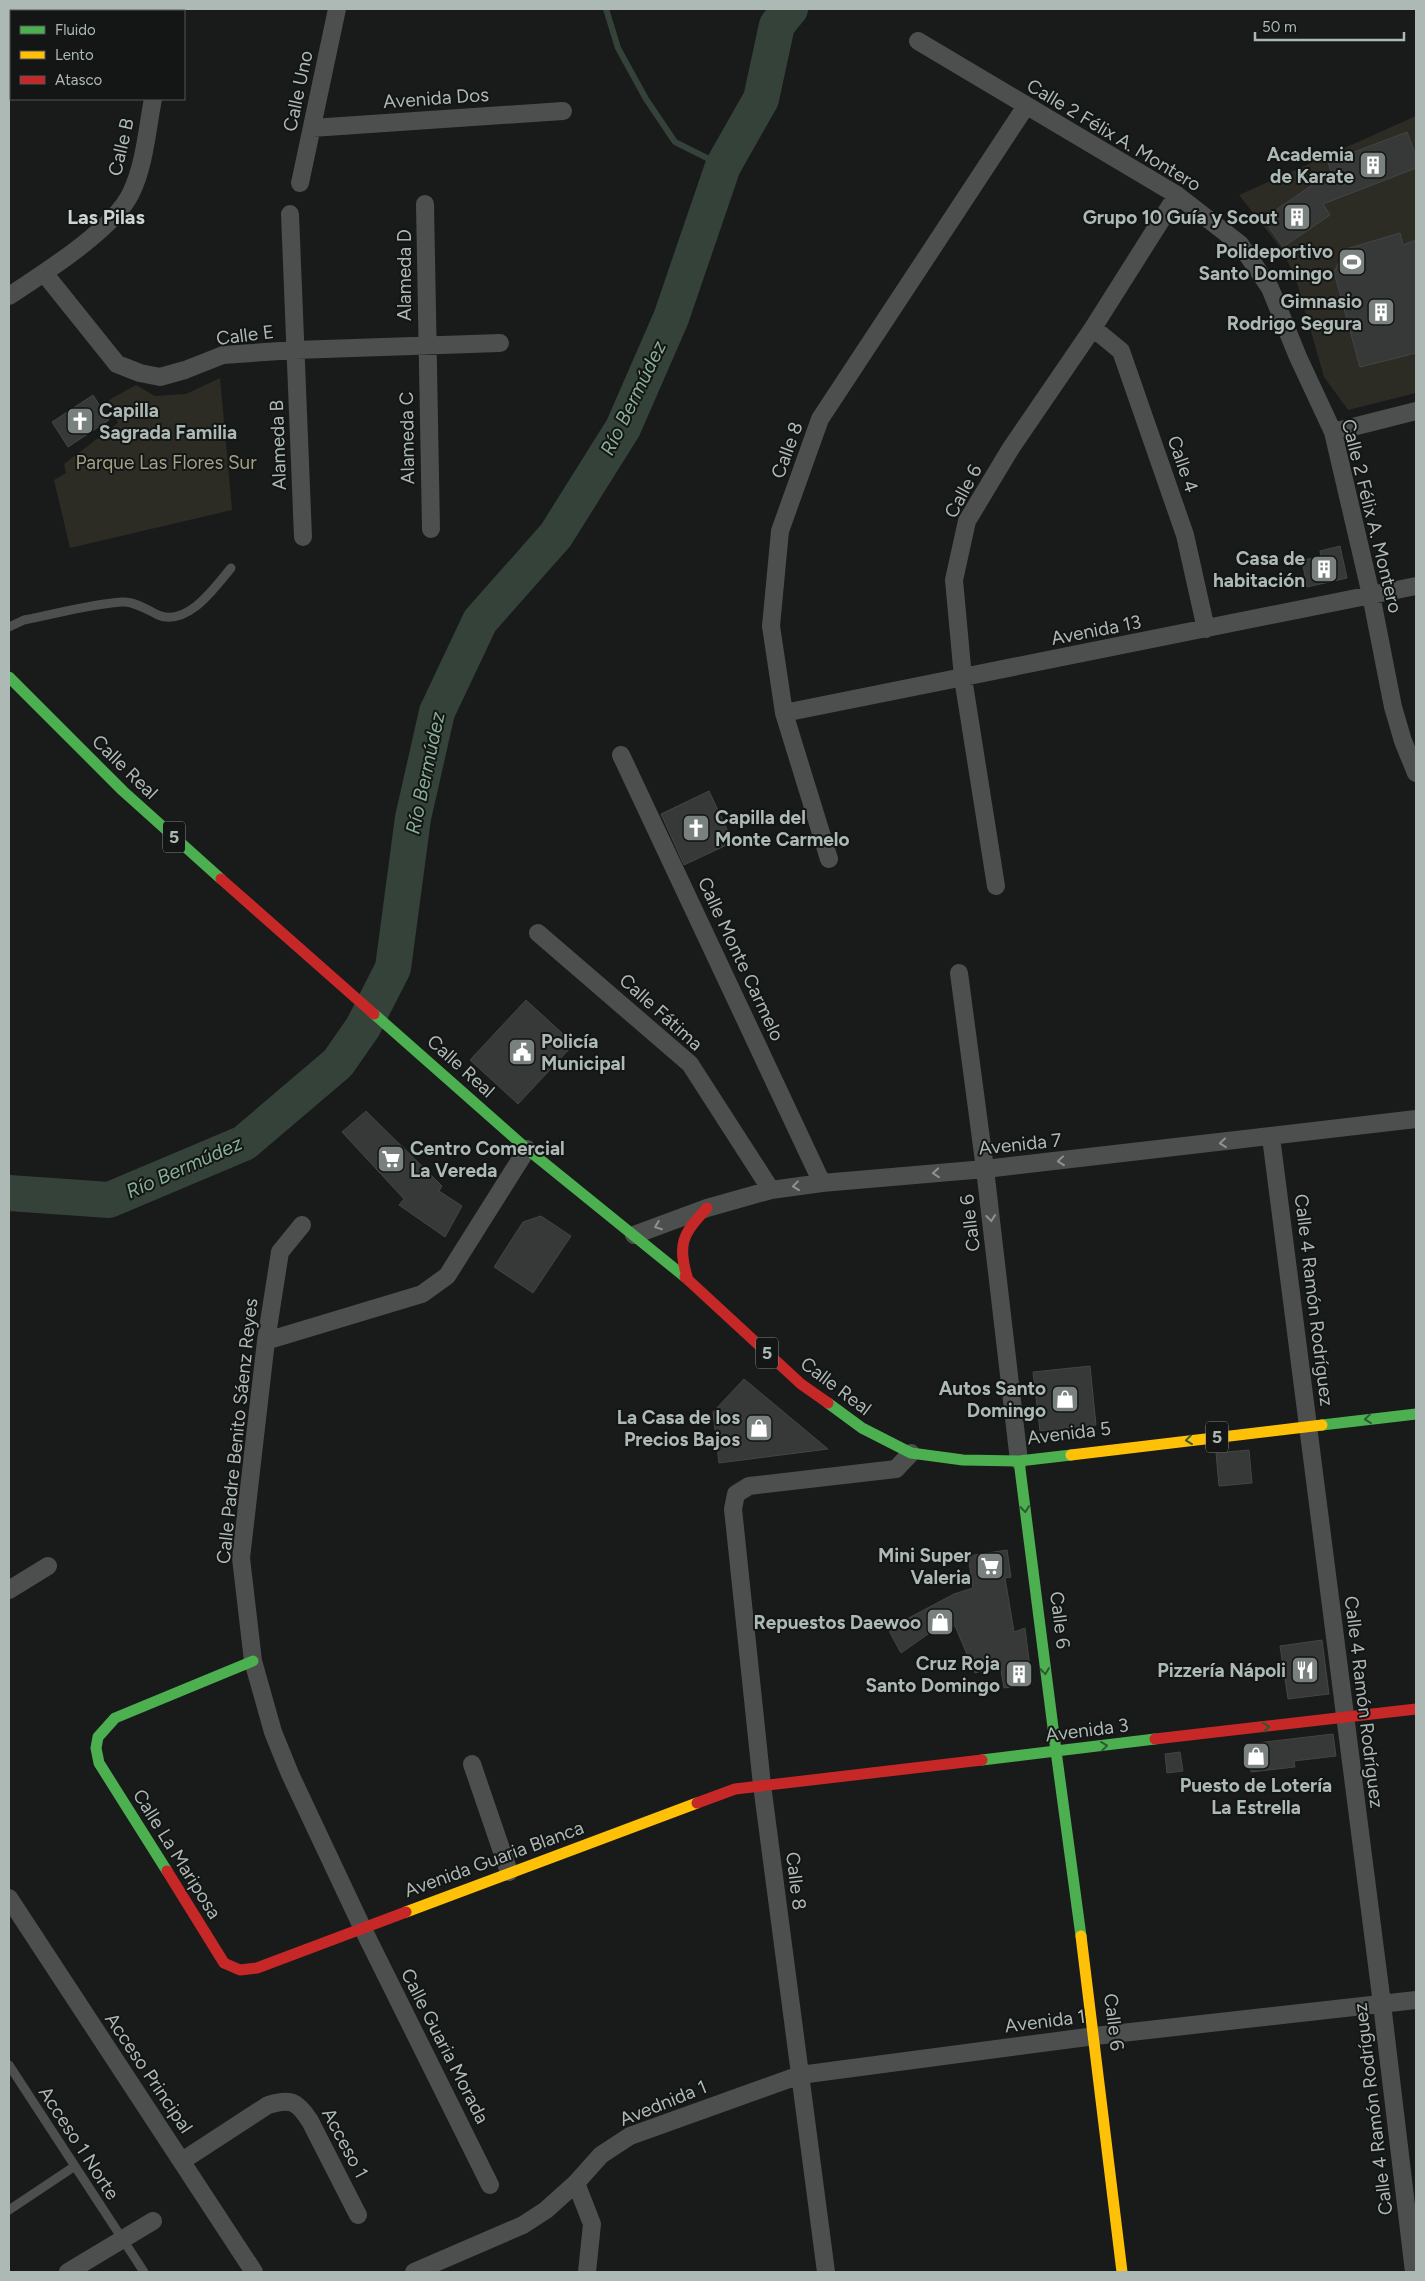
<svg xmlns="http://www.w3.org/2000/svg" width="1425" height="2281" viewBox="0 0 1425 2281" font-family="Figtree,sans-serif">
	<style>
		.green { fill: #2c2c25 }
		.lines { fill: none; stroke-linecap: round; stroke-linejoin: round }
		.stream { stroke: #34423a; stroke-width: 6 }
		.river { stroke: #34423a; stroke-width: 36 }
		.building { fill: #373838; stroke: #424645 }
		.lane { stroke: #4c4f4e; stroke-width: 9 }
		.street { stroke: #4c4f4e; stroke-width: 18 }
		.fast { stroke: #4caf50; stroke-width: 11 }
		.slow { stroke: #ffc107; stroke-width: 11 }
		.jam { stroke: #c62828; stroke-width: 11 }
		.oneway { stroke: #8a9490 }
		.oneway2 { stroke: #2d5a30 }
		.labels { text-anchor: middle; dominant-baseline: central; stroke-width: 4; stroke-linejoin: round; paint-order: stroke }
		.shield { fill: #141515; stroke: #7e8884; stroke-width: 1 }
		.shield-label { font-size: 18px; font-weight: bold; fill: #acb9b4 }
		.street-label { font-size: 19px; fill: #acb9b4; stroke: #141515 }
		.poi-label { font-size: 19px; font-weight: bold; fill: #acb9b4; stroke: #141515; text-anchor: end }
		.park-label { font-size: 19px; fill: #a2a185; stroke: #141515 }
		.neighbourhood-label { font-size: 20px; font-weight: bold; fill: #cdd5d2; stroke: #141515 }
		.water-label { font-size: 20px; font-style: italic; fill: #87b097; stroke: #141515 }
	</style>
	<rect width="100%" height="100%" fill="#191a1a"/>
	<!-- green -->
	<path class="green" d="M63,9H143L142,11H64Z
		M1416,116V393L1348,410L1324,377L1295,276L1280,247L1239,195Z
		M220,378L232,510L70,548L54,480L66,473L64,464L118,423L109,400L136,385L155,396L186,394Z"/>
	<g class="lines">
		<!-- stream -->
		<path class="stream" d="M606,9L618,48L646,99L675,142L723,166"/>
		<!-- river -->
		<path class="river" d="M9,1193L109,1200L244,1143L338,1063L363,1027L393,968L413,818L437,712L480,621L556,535L623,428L671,318L723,166L761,99L777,25L790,9"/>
	</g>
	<!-- building -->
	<path class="building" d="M1407,132L1416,156V168L1323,204L1330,215L1283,247L1263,219L1331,172L1328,162Z
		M1400,233L1403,245L1416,240V353L1360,367L1334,272L1346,249Z
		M93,395L109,420L68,447L52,422Z
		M1340,546L1347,578L1307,587L1302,560L1321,557L1320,551Z
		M709,791L733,842L684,865L661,814Z
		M526,1000L574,1044L518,1104L470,1060Z
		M366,1111L442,1186L439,1191L462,1206L445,1237L399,1205L404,1199L342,1132Z
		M541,1216L571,1236L533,1293L494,1267L523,1222Z
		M1090,1366L1096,1425L1040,1431L1033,1372Z
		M744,1379L828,1449L719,1463L713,1412Z
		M1249,1450L1252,1483L1219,1486L1216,1453Z
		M1007,1550L1011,1577L1005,1578L1014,1632L1025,1628L1032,1684L1004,1688L1000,1665L975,1673L955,1626L931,1632L901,1653L888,1629L954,1594L973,1588L968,1556Z
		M1322,1640L1329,1694L1288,1699L1280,1646Z
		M1333,1734L1336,1756L1294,1761L1295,1767L1251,1772L1248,1744Z
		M1180,1752L1183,1771L1167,1773L1165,1754Z"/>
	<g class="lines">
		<!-- lane -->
		<path class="lane" d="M9,627L24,620C56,614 90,604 122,602C134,601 148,610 158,615C188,627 215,587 231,568
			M9,2065L144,2272
			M9,2210L75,2166"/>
		<!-- street -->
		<path class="street" d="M45,9L46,11
			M165,11V9
			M918,41L1177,195L1240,244L1270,288L1298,357L1333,432L1371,595L1393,707L1403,741L1416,773
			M312,128L563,111
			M300,183L337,9
			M425,204L431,529
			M290,214L303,537
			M44,273L117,364L140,373L160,377L185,370L223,355L295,350L500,343
			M9,296C44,273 114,229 131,193C145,164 147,129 153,99
			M1093,328L1121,351L1185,535L1206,629
			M1333,432L1416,411
			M784,713L1416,586
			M621,755L822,1183
			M829,859L784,713L771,626L780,531L820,419L1026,106
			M996,886L963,678L954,580L967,521L1011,448L1093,328L1177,195
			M538,933L690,1064L771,1190
			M959,973L985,1169L1019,1461
			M1271,1137L1382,2004L1414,2272
			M302,1225L280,1252L266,1341L241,1558L253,1661L273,1732L290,1774L362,1927L490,2185
			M634,1235L707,1208L771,1190L822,1183L985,1169L1416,1119
			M266,1341L422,1294L447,1276L527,1149
			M9,1590L48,1566
			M472,1764L509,1872
			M9,1898L254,2272
			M182,2161L268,2105C291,2098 297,2101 310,2121L358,2215
			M576,2183L592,2224L587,2272
			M68,2272L153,2221
			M414,2272L523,2225L546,2210L576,2183L601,2155L630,2136L800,2075L1095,2036L1416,2000
			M826,2272L762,1785L733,1509L736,1494L749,1486L896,1469L911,1453"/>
		<!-- fast -->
		<path class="fast" d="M9,677L123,791L221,879
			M374,1014L527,1149L685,1277
			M828,1403L862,1428L911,1453L963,1460L1019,1461L1071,1455
			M1322,1425L1416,1414
			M1019,1461L1056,1751L1155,1739
			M982,1760L1056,1751L1081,1936
			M167,1871L99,1763L96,1748L98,1737L115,1718L253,1661"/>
		<!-- slow -->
		<path class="slow" d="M1071,1455L1322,1425
			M406,1912L697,1803
			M1081,1936L1122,2272"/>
		<!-- jam -->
		<path class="jam" d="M221,879L374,1014
			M685,1277L801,1384L828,1403
			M688,1280C677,1244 682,1235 707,1208
			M1155,1739L1416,1709
			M697,1803L735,1789L982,1760
			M167,1871L224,1963L240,1970L257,1968L406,1912"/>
	</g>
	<!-- one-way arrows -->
	<defs><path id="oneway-chevron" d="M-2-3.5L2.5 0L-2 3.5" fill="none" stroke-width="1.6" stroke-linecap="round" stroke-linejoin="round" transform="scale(1.25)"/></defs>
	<g class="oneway">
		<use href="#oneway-chevron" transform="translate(1223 1143) rotate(174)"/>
		<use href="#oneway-chevron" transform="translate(1061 1161) rotate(174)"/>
		<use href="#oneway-chevron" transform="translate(936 1173) rotate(175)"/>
		<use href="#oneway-chevron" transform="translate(796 1186) rotate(173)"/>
		<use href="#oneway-chevron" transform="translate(991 1218) rotate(83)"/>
		<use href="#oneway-chevron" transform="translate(658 1226) rotate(159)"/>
	</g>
	<g class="oneway2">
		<use href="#oneway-chevron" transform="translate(1368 1419) rotate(174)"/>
		<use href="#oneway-chevron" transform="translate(1189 1440) rotate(173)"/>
		<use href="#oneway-chevron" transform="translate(1025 1509) rotate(83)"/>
		<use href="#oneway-chevron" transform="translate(1045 1671) rotate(83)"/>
		<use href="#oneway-chevron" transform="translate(1266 1727) rotate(-7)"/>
		<use href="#oneway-chevron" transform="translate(1104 1746) rotate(-7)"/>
	</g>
	<!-- icons -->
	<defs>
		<g id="building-square" transform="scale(1.4375)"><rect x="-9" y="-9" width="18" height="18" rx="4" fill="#79817e" stroke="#141515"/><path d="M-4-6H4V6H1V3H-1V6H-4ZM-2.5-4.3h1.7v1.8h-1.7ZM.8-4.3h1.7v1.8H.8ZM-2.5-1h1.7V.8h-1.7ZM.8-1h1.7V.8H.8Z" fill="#fff"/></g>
		<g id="stadium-square" transform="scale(1.4375)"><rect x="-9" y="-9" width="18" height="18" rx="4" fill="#79817e" stroke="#141515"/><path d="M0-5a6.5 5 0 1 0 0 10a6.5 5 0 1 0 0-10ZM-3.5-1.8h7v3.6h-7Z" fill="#fff"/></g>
		<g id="church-square" transform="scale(1.4375)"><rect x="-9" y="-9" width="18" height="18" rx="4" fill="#79817e" stroke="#141515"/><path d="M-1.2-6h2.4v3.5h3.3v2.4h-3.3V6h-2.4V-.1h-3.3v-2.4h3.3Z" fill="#fff"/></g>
		<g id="civic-square" transform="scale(1.4375)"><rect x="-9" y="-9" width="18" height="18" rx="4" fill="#79817e" stroke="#141515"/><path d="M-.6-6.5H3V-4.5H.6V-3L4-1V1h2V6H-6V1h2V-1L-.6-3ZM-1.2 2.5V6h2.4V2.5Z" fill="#fff"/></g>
		<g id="supermarket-square" transform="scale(1.4375)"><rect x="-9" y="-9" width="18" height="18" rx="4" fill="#79817e" stroke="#141515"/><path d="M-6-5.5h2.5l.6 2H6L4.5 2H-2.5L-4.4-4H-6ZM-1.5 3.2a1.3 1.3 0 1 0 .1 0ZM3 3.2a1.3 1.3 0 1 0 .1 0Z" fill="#fff"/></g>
		<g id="shop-square" transform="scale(1.4375)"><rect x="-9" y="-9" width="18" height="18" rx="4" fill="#79817e" stroke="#141515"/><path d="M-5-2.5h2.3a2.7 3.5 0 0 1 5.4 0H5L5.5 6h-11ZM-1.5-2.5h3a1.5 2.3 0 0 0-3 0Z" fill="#fff"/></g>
		<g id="restaurant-square" transform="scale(1.4375)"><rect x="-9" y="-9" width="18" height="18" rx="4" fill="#79817e" stroke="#141515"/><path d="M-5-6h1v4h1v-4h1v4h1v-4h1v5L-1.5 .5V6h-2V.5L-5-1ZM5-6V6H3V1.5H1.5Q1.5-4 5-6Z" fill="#fff"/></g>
	</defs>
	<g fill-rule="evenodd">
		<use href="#building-square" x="1373" y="165"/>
		<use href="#building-square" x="1297" y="217"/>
		<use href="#stadium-square" x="1352" y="262"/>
		<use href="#building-square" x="1381" y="312"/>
		<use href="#church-square" x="80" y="421"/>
		<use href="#building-square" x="1324" y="569"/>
		<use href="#church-square" x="696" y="828"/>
		<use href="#civic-square" x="522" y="1052"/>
		<use href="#supermarket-square" x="391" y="1159"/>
		<use href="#shop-square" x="1065" y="1399"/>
		<use href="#shop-square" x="759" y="1428"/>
		<use href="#supermarket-square" x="990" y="1566"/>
		<use href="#shop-square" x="940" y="1622"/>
		<use href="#restaurant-square" x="1305" y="1670"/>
		<use href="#building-square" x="1019" y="1674"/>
		<use href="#shop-square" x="1256" y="1756"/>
	</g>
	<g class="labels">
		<!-- shield labels -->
		<g class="shield">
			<rect x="163" y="821.5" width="22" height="31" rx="4"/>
			<rect x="756" y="1337.5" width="22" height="31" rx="4"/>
			<rect x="1206" y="1421.5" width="22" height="31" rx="4"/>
		</g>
		<g class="shield-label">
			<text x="174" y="837">5</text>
			<text x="767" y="1353">5</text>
			<text x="1217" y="1437">5</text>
		</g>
		<!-- street labels -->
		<g class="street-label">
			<text transform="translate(298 91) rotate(-78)">Calle Uno</text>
			<text transform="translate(436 98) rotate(-4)">Avenida Dos</text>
			<text transform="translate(1114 135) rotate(31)">Calle 2 Félix A. Montero</text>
			<text transform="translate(121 147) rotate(-77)">Calle B</text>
			<text transform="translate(404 275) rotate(-90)">Alameda D</text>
			<text transform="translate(245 335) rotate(-7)">Calle E</text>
			<text transform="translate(407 438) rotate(-91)">Alameda C</text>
			<text transform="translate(278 445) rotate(-92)">Alameda B</text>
			<text transform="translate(787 450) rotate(-70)">Calle 8</text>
			<text transform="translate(1183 464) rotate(71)">Calle 4</text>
			<text transform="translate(963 491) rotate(-62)">Calle 6</text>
			<text transform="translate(1372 516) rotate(76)">Calle 2 Félix A. Montero</text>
			<text transform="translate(1096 630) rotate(-11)">Avenida 13</text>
			<text transform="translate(125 767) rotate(44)">Calle Real</text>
			<text transform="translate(741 959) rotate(65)">Calle Monte Carmelo</text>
			<text transform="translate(661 1012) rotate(42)">Calle Fátima</text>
			<text transform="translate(461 1066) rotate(42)">Calle Real</text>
			<text transform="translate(1020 1144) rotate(-6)">Avenida 7</text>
			<text transform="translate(970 1223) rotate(-97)">Calle 6</text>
			<text transform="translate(1314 1300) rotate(83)">Calle 4 Ramón Rodríguez</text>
			<text transform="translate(836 1386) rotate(37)">Calle Real</text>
			<text transform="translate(237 1431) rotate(-84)">Calle Padre Benito Sáenz Reyes</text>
			<text transform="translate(1069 1433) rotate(-7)">Avenida 5</text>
			<text transform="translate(1060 1620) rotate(83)">Calle 6</text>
			<text transform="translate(1364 1702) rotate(83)">Calle 4 Ramón Rodríguez</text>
			<text transform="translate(1087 1730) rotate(-7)">Avenida 3</text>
			<text transform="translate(177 1854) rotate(58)">Calle La Mariposa</text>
			<text transform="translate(494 1859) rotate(-20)">Avenida Guaria Blanca</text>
			<text transform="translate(796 1881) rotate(83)">Calle 8</text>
			<text transform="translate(1045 2021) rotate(-7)">Avenida 1</text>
			<text transform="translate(1114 2022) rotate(83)">Calle 6</text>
			<text transform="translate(445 2046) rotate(63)">Calle Guaria Morada</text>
			<text transform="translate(149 2073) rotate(56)">Acceso Principal</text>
			<text transform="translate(663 2103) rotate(-22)">Avednida 1</text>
			<text transform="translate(1373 2109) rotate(-97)">Calle 4 Ramón Rodríguez</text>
			<text transform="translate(79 2143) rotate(57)">Acceso 1 Norte</text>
			<text transform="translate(345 2143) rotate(62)">Acceso 1</text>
		</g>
		<!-- poi labels -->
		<g class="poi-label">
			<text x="1354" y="154">Academia<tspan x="1354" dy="22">de Karate</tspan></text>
			<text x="1278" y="217">Grupo 10 Guía y Scout</text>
			<text x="1333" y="251">Polideportivo<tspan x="1333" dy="22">Santo Domingo</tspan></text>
			<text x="1362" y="301">Gimnasio<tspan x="1362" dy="22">Rodrigo Segura</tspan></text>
			<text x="99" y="410" text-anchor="start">Capilla<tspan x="99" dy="22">Sagrada Familia</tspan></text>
			<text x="1305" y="558">Casa de<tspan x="1305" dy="22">habitación</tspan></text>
			<text x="715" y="817" text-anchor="start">Capilla del<tspan x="715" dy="22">Monte Carmelo</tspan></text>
			<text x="541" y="1041" text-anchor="start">Policía<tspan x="541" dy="22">Municipal</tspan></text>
			<text x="410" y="1148" text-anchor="start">Centro Comercial<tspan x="410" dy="22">La Vereda</tspan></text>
			<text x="1046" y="1388">Autos Santo<tspan x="1046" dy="22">Domingo</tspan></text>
			<text x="740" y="1417">La Casa de los<tspan x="740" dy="22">Precios Bajos</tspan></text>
			<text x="971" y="1555">Mini Super<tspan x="971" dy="22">Valeria</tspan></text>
			<text x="921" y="1622">Repuestos Daewoo</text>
			<text x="1000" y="1663">Cruz Roja<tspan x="1000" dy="22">Santo Domingo</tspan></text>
			<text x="1286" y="1670">Pizzería Nápoli</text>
			<text x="1256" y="1785" text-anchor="middle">Puesto de Lotería<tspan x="1256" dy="22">La Estrella</tspan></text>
		</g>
		<!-- park labels -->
		<g class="park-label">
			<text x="166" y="462">Parque Las Flores Sur</text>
		</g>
		<!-- neighbourhood labels -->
		<g class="neighbourhood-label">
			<text x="106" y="217">Las Pilas</text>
		</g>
		<!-- water labels -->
		<g class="water-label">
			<text transform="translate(633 398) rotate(-64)">Río Bermúdez</text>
			<text transform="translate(425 773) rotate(-78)">Río Bermúdez</text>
			<text transform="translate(184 1167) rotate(-24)">Río Bermúdez</text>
		</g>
	</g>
	<!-- border -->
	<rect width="1425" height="2281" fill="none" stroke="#acb9b4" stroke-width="20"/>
	<!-- legend -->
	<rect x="10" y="10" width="175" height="90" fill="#141515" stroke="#515755"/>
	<rect x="20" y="26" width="25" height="8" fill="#4caf50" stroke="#515755"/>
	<text x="55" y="35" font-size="15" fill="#acb9b4">Fluido</text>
	<rect x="20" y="51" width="25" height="8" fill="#ffc107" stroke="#515755"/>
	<text x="55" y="60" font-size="15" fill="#acb9b4">Lento</text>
	<rect x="20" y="76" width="25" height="8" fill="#c62828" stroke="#515755"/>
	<text x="55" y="85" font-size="15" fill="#acb9b4">Atasco</text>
	<!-- scale -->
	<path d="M1255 32v8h149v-8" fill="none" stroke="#acb9b4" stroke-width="2.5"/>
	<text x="1262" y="32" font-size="15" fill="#acb9b4" stroke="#141515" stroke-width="4" paint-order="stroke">50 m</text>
</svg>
